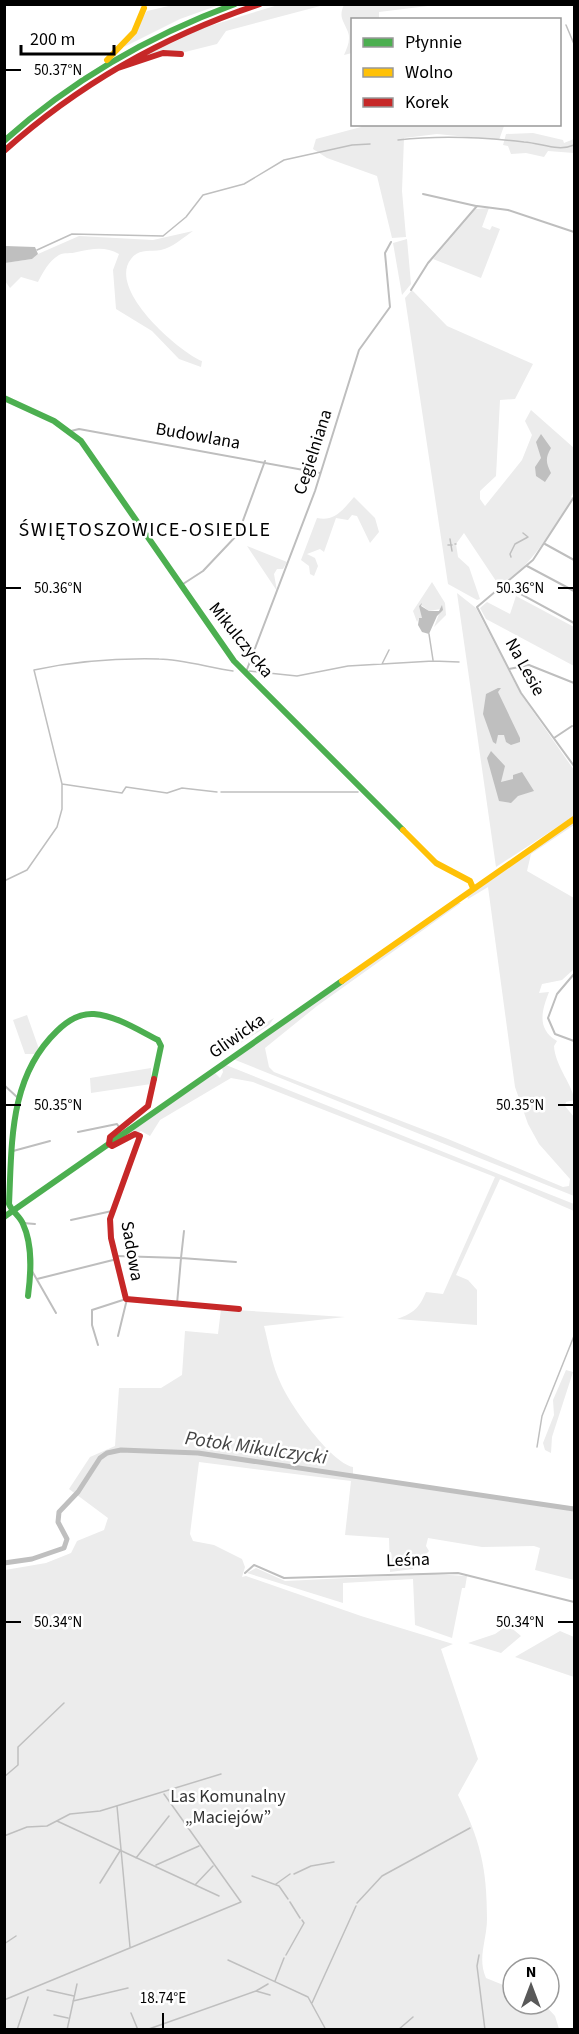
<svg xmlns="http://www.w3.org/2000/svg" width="579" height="2034" viewBox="0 0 579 2034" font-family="'Source Sans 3',sans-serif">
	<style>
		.green { fill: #ececec }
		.water { fill: #bfbfbf }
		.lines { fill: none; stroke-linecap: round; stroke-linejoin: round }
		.stream { stroke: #bfbfbf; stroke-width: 1.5 }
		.river { stroke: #bfbfbf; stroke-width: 5 }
		.street { stroke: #bebebe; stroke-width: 2 }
		.fast { stroke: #4caf50; stroke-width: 6 }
		.slow { stroke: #ffc107; stroke-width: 6 }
		.jam { stroke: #c62828; stroke-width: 6 }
		.ticks { fill: none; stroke: #000; stroke-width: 2 }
		.labels { text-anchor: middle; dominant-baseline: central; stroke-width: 5; stroke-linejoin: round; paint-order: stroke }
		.street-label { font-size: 18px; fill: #000; stroke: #fff }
		.park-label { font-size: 18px; fill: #333; stroke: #fff }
		.neighbourhood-label { font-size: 20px; letter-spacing: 1.5px; fill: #000; stroke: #fff }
		.water-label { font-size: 20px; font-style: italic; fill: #444; stroke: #fff }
		.ticks-label { font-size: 15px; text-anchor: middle; fill: #000; stroke: #fff; stroke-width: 5; stroke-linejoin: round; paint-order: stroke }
	</style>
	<rect width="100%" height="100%" fill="#fff"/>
	<!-- green -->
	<path class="green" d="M173,5H219L180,19L124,47L147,11Z
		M278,5H324L226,31L217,44L185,52L164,51L136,60L203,28Z
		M344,5V4L436,5L379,12V19L352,20V53L344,55C347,48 351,40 348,32C344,21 338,17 344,5Z
		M492,124L504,126L499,140L437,134L404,138L402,191L406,237L392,238L377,176L327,158L313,149L316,139L361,127L362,125Z
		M533,133L563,140L564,143L574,139V153L548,151L544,157L526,153L511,154L508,146L503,145L506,134Z
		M489,208L482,227L490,230L492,226L500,229L481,278L433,259L476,209Z
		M193,231C184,237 172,248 161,250C150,252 139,248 131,259C107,289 178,351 202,361L201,367L179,359L152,331L116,309L113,270L119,254C105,246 92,249 77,252C71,254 65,252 59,255C49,261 43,272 38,282L21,277L10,288L5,281L4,263L32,259L38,254L79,236L153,240Z
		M407,239L411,284L402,295L393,243Z
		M412,290L447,326L533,364L515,399L500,400L496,476L480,491V499L485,506L522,460L532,435L525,421L531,410L574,448V491L571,497L573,498C561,517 520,584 498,584L464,533L456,544L458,557L469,567L480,599L477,600L448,584L405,298Z
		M354,497L375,518L379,532L370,543L357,516L352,515L348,520L336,518L324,552L320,549L307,554L315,558L318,566L314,576L310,574L309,566L301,560L317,518C334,522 343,510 354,497Z
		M247,546L287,562L283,569H277L274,574L277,591Z
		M432,582L445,603L446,615L434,627L441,609L429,611L421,605L423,618H419L417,622L413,611Z
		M457,593L476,608L520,693L574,770V816L496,867Z
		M516,596L574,627V666L486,619L480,608L487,602L510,614Z
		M574,821V825L531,854L527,871L574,898V969L562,980L542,984L539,993L549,992C542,1010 536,1029 557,1041L554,1046C555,1066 574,1087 574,1100L566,1102L565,1106L574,1117V1196L233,1059L457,903H461L317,1006L265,1048L269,1067L274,1072L448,1139L563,1187L569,1186L570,1179L539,1144L528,1124L515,1087L488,887L468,899L467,896Z
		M27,1015L39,1049L35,1054H25L13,1020Z
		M274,1018L269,1025L227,1052L220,1054L215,1051L228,1036L246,1034Z
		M226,1065L574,1204V1211L500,1179L456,1275L468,1280L477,1290V1325L397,1319C414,1313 419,1308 426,1292L443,1294L495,1177L253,1082L231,1078L160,1120L150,1136L141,1131L117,1144L114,1143L215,1073L220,1078L223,1072L222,1068Z
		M151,1068V1084L91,1093L90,1078Z
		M221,1309L345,1317L264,1326C269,1345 272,1366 281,1384C291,1406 330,1462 353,1467V1477L574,1510V1580L535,1570L540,1548L534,1546L482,1547L428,1538L426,1546L429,1551L423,1557L412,1559L413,1569L390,1572L389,1538L345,1535L351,1481L199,1462L190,1534L193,1541L214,1545L242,1559L245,1567L242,1577L246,1576L361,1616L453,1644L441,1649L478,1759L458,1795C480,1840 487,1867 487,1919C487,1940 477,1958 486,1978L513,1989V2004H544L555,2016L559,2029L5,2030V1570L46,1563L71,1553L77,1541L104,1530L108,1518L69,1489L90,1457L115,1446L119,1388H161L182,1375L185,1331L218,1334Z
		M566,1370L573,1372L552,1437L551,1453L545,1450L543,1443L554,1415L553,1400Z
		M256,1568L285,1581L431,1574L467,1576L465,1588H462L452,1638L415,1625L413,1579L343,1583V1603L247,1573Z
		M508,1625L521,1636L501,1653L468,1643L495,1634Z
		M560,1631L574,1637V1677L515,1657Z"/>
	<!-- water -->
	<path class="water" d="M5,246L35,247L38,254L32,259L5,263Z
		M541,434L551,448C545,458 546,463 551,473L545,482L536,476L535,467L541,458L536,442Z
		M422,603L421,606L429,611H439L442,605L443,610L437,616L429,634L422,632L418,625L419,618H422L419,606Z
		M498,688H501L498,692L520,738V742L511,745L506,742L504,735H498L496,744L493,742L483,714L486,694Z
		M491,751L505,766L501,782L513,779V775L522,772L534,791L518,796L511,803L499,801L487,758Z"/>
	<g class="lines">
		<!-- stream -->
		<path class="stream" d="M566,25L574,44
			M398,140C440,135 482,137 524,142C541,143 558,152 574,145
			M37,250L72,234L163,236L186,217L203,195L244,184L284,160L352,145L370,144
			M450,539L452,551
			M455,544H456
			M448,545H452
			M511,557L510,554L515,544L528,537L523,533
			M429,634L433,660
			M382,664L389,650
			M249,671L297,676L348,666L433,661L459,662
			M62,784L34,670C76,661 116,658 159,659C181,659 211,668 233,671
			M221,792H358
			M4,881L27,870L57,827L62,809V784L122,793L126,787L167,793L182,788L217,792
			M537,1447L542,1416L574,1336
			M4,1777L18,1765V1747L64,1703
			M117,1806L130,1947
			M57,1821L219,1896
			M4,1836L27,1827L47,1826L70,1814L100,1811L221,1774
			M136,1858L169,1816
			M156,1865L199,1846
			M294,1874L311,1866L334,1862
			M252,1876L279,1886L288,1899
			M100,1883L120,1851
			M276,1884L290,1874
			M195,1885L213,1866
			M290,1902L300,1918
			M357,1903L382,1876L470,1828
			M4,1944L16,1936
			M286,1955L304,1923L302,1920
			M479,1955L477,1966L485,2030
			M228,1960L308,1997L326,2030
			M275,1981L284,1958
			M47,1990L74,1996
			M256,1991L268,1984
			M4,2000L241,1902L164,1794
			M73,2001L128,1988
			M312,2003L356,1906
			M131,2013L138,2030
			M54,2015L68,2018
			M17,2030L28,1997
			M67,2030L77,1984
			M146,2030L256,1991L270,1995
			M398,2030L413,2017"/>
		<!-- river -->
		<path class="river" d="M4,1563L32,1559L64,1548L67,1539L58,1522L59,1512L78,1492L100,1458L107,1453L121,1450L198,1453L574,1509"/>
		<!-- street -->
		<path class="street" d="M423,194L476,206
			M411,290L428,263L477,206L508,210L574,232
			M71,431L79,429L320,473
			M574,497L533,560L477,607L521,693L574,766
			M545,544L574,560
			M527,566L574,591
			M183,584L203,571L238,534L265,461
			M504,585L574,623
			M509,669L529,665L574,683
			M246,672L315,491L359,350L390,307L385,253L391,242
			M554,738L572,726
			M574,974L557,994L548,1018L555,1034L574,1041
			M4,1085L18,1098
			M78,1132L117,1124L119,1127
			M13,1151L50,1141
			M71,1220L112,1211
			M23,1223L35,1224
			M184,1231L181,1258L236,1262
			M116,1256L181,1258L177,1304
			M32,1271L56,1313
			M37,1279L117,1259
			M118,1336L127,1299
			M98,1345L92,1325V1310L126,1299
			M245,1573L254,1565L284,1578L458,1573L574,1602"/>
		<!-- fast -->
		<path class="fast" d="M4,141C73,79 148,36 235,4
			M4,398L54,421L81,441L234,661L403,830
			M4,1217L342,981
			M28,1296C31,1273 33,1245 23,1224C20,1216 12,1212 9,1204C12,1142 9,1077 57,1031C67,1021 79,1013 94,1014C117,1016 138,1030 158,1040L161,1046L154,1079"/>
		<!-- slow -->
		<path class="slow" d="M107,60L134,32L144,8
			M403,830L436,863L470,881L473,888
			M342,981L574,819"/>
		<!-- jam -->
		<path class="jam" d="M118,68L163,53L181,54
			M4,151C80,83 163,36 260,4
			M154,1079L148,1106L110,1137L109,1144L112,1146L135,1134L140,1136L110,1219L111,1238L126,1299L239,1309"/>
	</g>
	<!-- ticks -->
	<path class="ticks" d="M6,70H21M6,588H21M558,588H573M6,1105H21M558,1105H573M6,1622H21M558,1622H573M163,2013V2028"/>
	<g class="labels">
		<!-- street labels -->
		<g class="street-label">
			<text transform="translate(198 436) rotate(10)">Budowlana</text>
			<text transform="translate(313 452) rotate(-72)">Cegielniana</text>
			<text transform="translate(241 640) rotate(51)">Mikulczycka</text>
			<text transform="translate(525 667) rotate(61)">Na Lesie</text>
			<text transform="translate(237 1036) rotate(-35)">Gliwicka</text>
			<text transform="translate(132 1251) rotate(80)">Sadowa</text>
			<text transform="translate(408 1560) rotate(-2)">Leśna</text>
		</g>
		<!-- park labels -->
		<g class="park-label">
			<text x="228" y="1796">Las Komunalny<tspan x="228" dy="21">„Maciejów”</tspan></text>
		</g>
		<!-- neighbourhood labels -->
		<g class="neighbourhood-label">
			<text x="145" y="530">ŚWIĘTOSZOWICE-OSIEDLE</text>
		</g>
		<!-- water labels -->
		<g class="water-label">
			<text transform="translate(256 1448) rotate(8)">Potok Mikulczycki</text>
		</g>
	</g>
	<g class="ticks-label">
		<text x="58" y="75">50.37°N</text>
		<text x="58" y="593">50.36°N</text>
		<text x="520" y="593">50.36°N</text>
		<text x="58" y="1110">50.35°N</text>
		<text x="520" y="1110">50.35°N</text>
		<text x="58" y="1627">50.34°N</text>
		<text x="520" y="1627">50.34°N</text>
		<text x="163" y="2003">18.74°E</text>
	</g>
	<!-- border -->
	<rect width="579" height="2034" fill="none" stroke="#000000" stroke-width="12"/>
	<!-- legend -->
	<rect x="351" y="18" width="210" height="108" fill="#ffffff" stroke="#999999" stroke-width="1.5"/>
	<rect x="363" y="38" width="30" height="9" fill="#4caf50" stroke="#999999" stroke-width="1.5"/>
	<text x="405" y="48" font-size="18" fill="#000000">Płynnie</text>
	<rect x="363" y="68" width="30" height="9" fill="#ffc107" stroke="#999999" stroke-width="1.5"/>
	<text x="405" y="78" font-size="18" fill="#000000">Wolno</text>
	<rect x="363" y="98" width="30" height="9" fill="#c62828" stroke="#999999" stroke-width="1.5"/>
	<text x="405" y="108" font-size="18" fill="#000000">Korek</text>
	<!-- north arrow -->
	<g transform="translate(531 1986)"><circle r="28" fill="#ffffff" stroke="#999999" stroke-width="1.5"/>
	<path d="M0-4.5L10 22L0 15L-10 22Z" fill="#595959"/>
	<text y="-9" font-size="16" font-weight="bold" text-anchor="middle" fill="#000000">N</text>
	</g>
	<!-- scale -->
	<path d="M21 45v9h93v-9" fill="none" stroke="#000000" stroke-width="3"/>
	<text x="30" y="45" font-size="18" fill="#000000" stroke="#ffffff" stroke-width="4.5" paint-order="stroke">200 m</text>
</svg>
